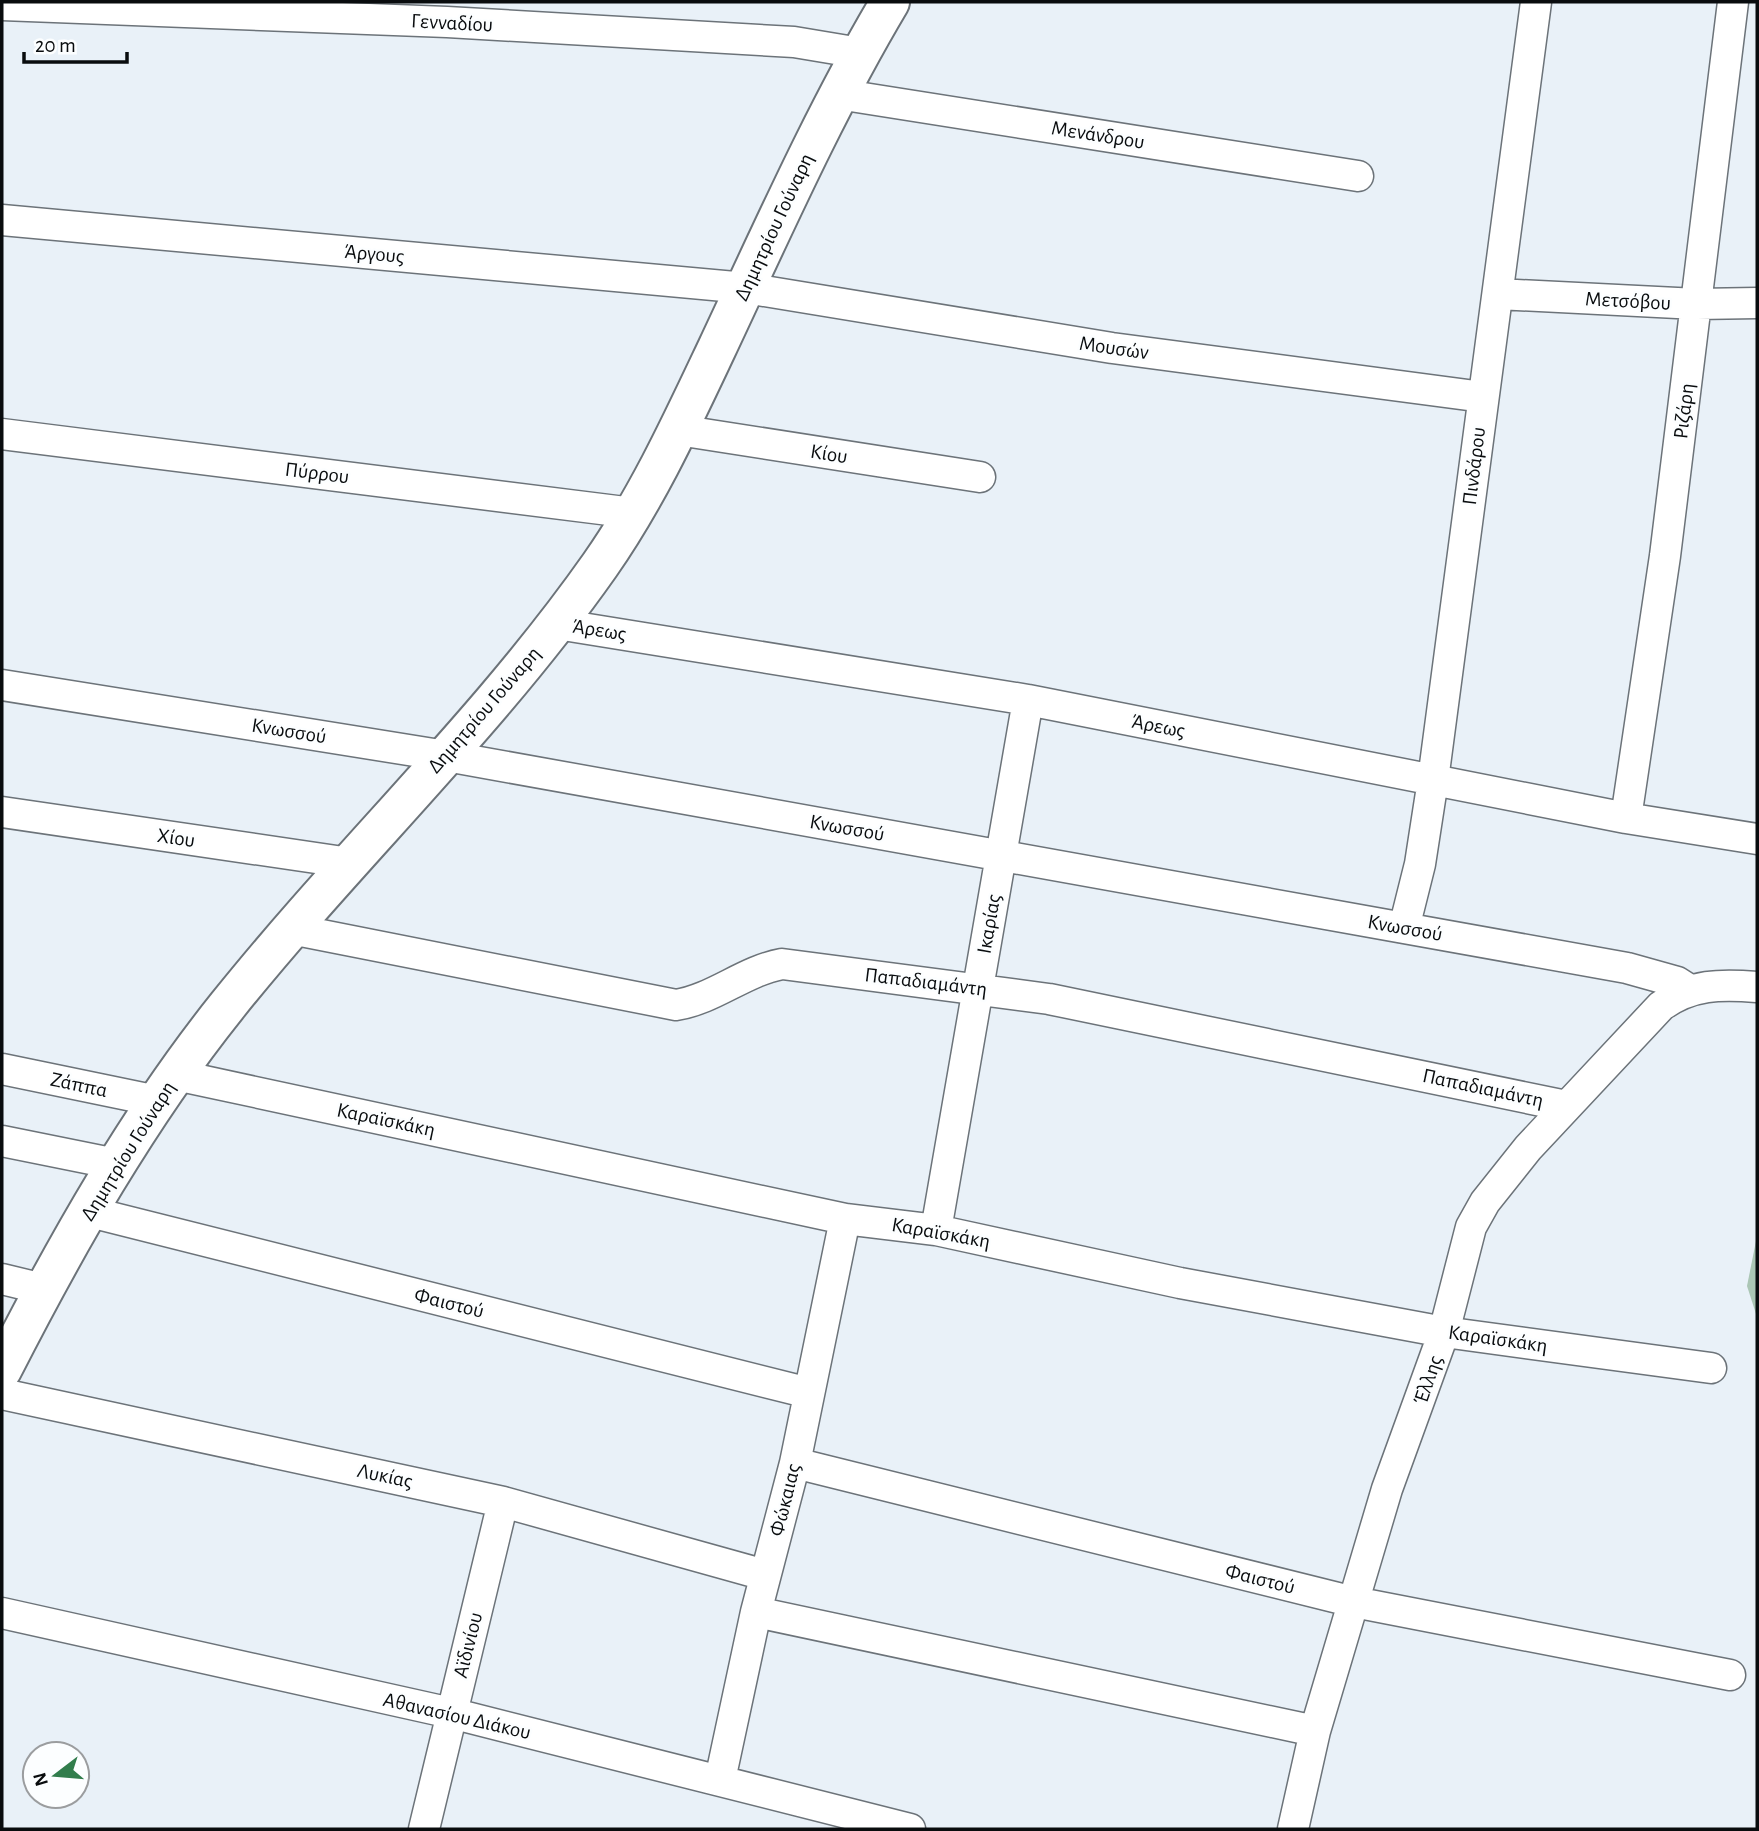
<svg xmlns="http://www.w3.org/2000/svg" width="1759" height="1831" viewBox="0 0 1759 1831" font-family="'Alegreya Sans',sans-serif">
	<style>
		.green { fill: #abc6b5 }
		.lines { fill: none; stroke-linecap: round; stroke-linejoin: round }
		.street-casing { stroke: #6c7379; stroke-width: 33 }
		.secondary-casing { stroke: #6c7379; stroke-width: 42 }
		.street { stroke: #fff; stroke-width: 30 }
		.secondary { stroke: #fff; stroke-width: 38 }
		.labels { text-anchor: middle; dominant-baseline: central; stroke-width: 5; stroke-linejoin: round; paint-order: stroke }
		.street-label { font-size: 21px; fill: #090c0e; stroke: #fcfeff }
	</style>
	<rect width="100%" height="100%" fill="#e9f1f8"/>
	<!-- green -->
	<path class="green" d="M1757,1236V1317L1747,1286Z"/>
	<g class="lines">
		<!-- street casing -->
		<g class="street-casing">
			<path id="street" d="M2,5L447,22L794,42L860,53
				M838,94L1358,176
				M2,220L746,288L1112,348L1483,397
				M1498,294L1697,304L1757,303
				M678,430L980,477
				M2,434L633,513
				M557,624L1028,700L1626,818L1757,839
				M2,685L446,756L1627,968L1677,982L1688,989
				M2,812L350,863
				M1626,818L1665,556L1733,2
				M1404,928L1420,864L1433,780L1536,2
				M291,929L676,1005C714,999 744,971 782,964L1049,999L1566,1106
				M2,1069L157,1101
				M176,1075L845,1219L936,1230L1180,1283L1444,1332L1711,1368
				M2,1141L116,1164
				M90,1212L809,1393
				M936,1230L1028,700
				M2,1279L43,1289
				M2,1394L503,1502L765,1575
				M795,1463L1354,1602L1730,1675
				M756,1612L1315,1731
				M2,1613L451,1713L910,1829
				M720,1780L756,1612L795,1463L845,1219
				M424,1829L503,1502
				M1293,1829L1315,1731L1387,1489L1444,1332L1471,1227L1485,1202L1528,1148L1661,1006C1691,984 1721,984 1757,987"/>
		</g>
		<!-- secondary casing -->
		<g class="secondary-casing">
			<path id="secondary" d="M2,1370C67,1243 138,1117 227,1006C347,856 489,723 600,565C647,498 682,422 717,348C772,231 824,113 890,2"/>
		</g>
		<!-- street -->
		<use href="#street" class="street"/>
		<!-- secondary -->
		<use href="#secondary" class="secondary"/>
	</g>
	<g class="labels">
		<!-- street labels -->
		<g class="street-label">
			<text transform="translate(452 23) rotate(3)">Γενναδίου</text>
			<text transform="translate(1098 135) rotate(9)">Μενάνδρου</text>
			<text transform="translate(774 227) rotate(-65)">Δημητρίου Γούναρη</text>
			<text transform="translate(374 254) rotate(5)">Άργους</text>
			<text transform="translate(1628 301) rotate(3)">Μετσόβου</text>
			<text transform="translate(1114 348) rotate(8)">Μουσών</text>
			<text transform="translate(1684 411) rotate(-83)">Ριζάρη</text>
			<text transform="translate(829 454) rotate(9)">Κίου</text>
			<text transform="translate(1474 466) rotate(-83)">Πινδάρου</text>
			<text transform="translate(317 473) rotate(7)">Πύρρου</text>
			<text transform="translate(599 630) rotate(9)">Άρεως</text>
			<text transform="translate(484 710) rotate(-49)">Δημητρίου Γούναρη</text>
			<text transform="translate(1158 726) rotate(11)">Άρεως</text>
			<text transform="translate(289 731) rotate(9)">Κνωσσού</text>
			<text transform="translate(847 828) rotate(10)">Κνωσσού</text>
			<text transform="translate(176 838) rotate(8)">Χίου</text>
			<text transform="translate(989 924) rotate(-80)">Ικαρίας</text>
			<text transform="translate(1405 928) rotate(10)">Κνωσσού</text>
			<text transform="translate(926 982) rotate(7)">Παπαδιαμάντη</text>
			<text transform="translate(79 1085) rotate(12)">Ζάππα</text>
			<text transform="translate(1483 1088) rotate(12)">Παπαδιαμάντη</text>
			<text transform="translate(386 1120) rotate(12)">Καραϊσκάκη</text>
			<text transform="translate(128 1151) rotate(-58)">Δημητρίου Γούναρη</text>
			<text transform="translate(941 1233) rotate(10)">Καραϊσκάκη</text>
			<text transform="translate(449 1303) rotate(14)">Φαιστού</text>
			<text transform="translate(1498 1339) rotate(8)">Καραϊσκάκη</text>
			<text transform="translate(1428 1380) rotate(-71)">Έλλης</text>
			<text transform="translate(385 1476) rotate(12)">Λυκίας</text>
			<text transform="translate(785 1500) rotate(-76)">Φώκαιας</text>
			<text transform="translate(1260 1579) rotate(14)">Φαιστού</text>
			<text transform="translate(468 1645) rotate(-76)">Αϊδινίου</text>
			<text transform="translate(457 1716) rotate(13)">Αθανασίου Διάκου</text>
		</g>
	</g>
	<!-- border -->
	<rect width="1759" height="1831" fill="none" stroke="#090c0e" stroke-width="7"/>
	<!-- north arrow -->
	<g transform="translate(56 1775) rotate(254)"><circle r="33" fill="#fcfeff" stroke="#9b9d9f" stroke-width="2"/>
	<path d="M0-5L12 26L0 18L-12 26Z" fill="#317d4c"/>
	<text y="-10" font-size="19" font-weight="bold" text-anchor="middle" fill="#090c0e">N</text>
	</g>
	<!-- scale -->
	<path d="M24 52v10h103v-10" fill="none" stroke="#090c0e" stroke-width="3.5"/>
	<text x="35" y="52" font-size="21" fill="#090c0e" stroke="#fcfeff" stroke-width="5" paint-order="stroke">20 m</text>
</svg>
